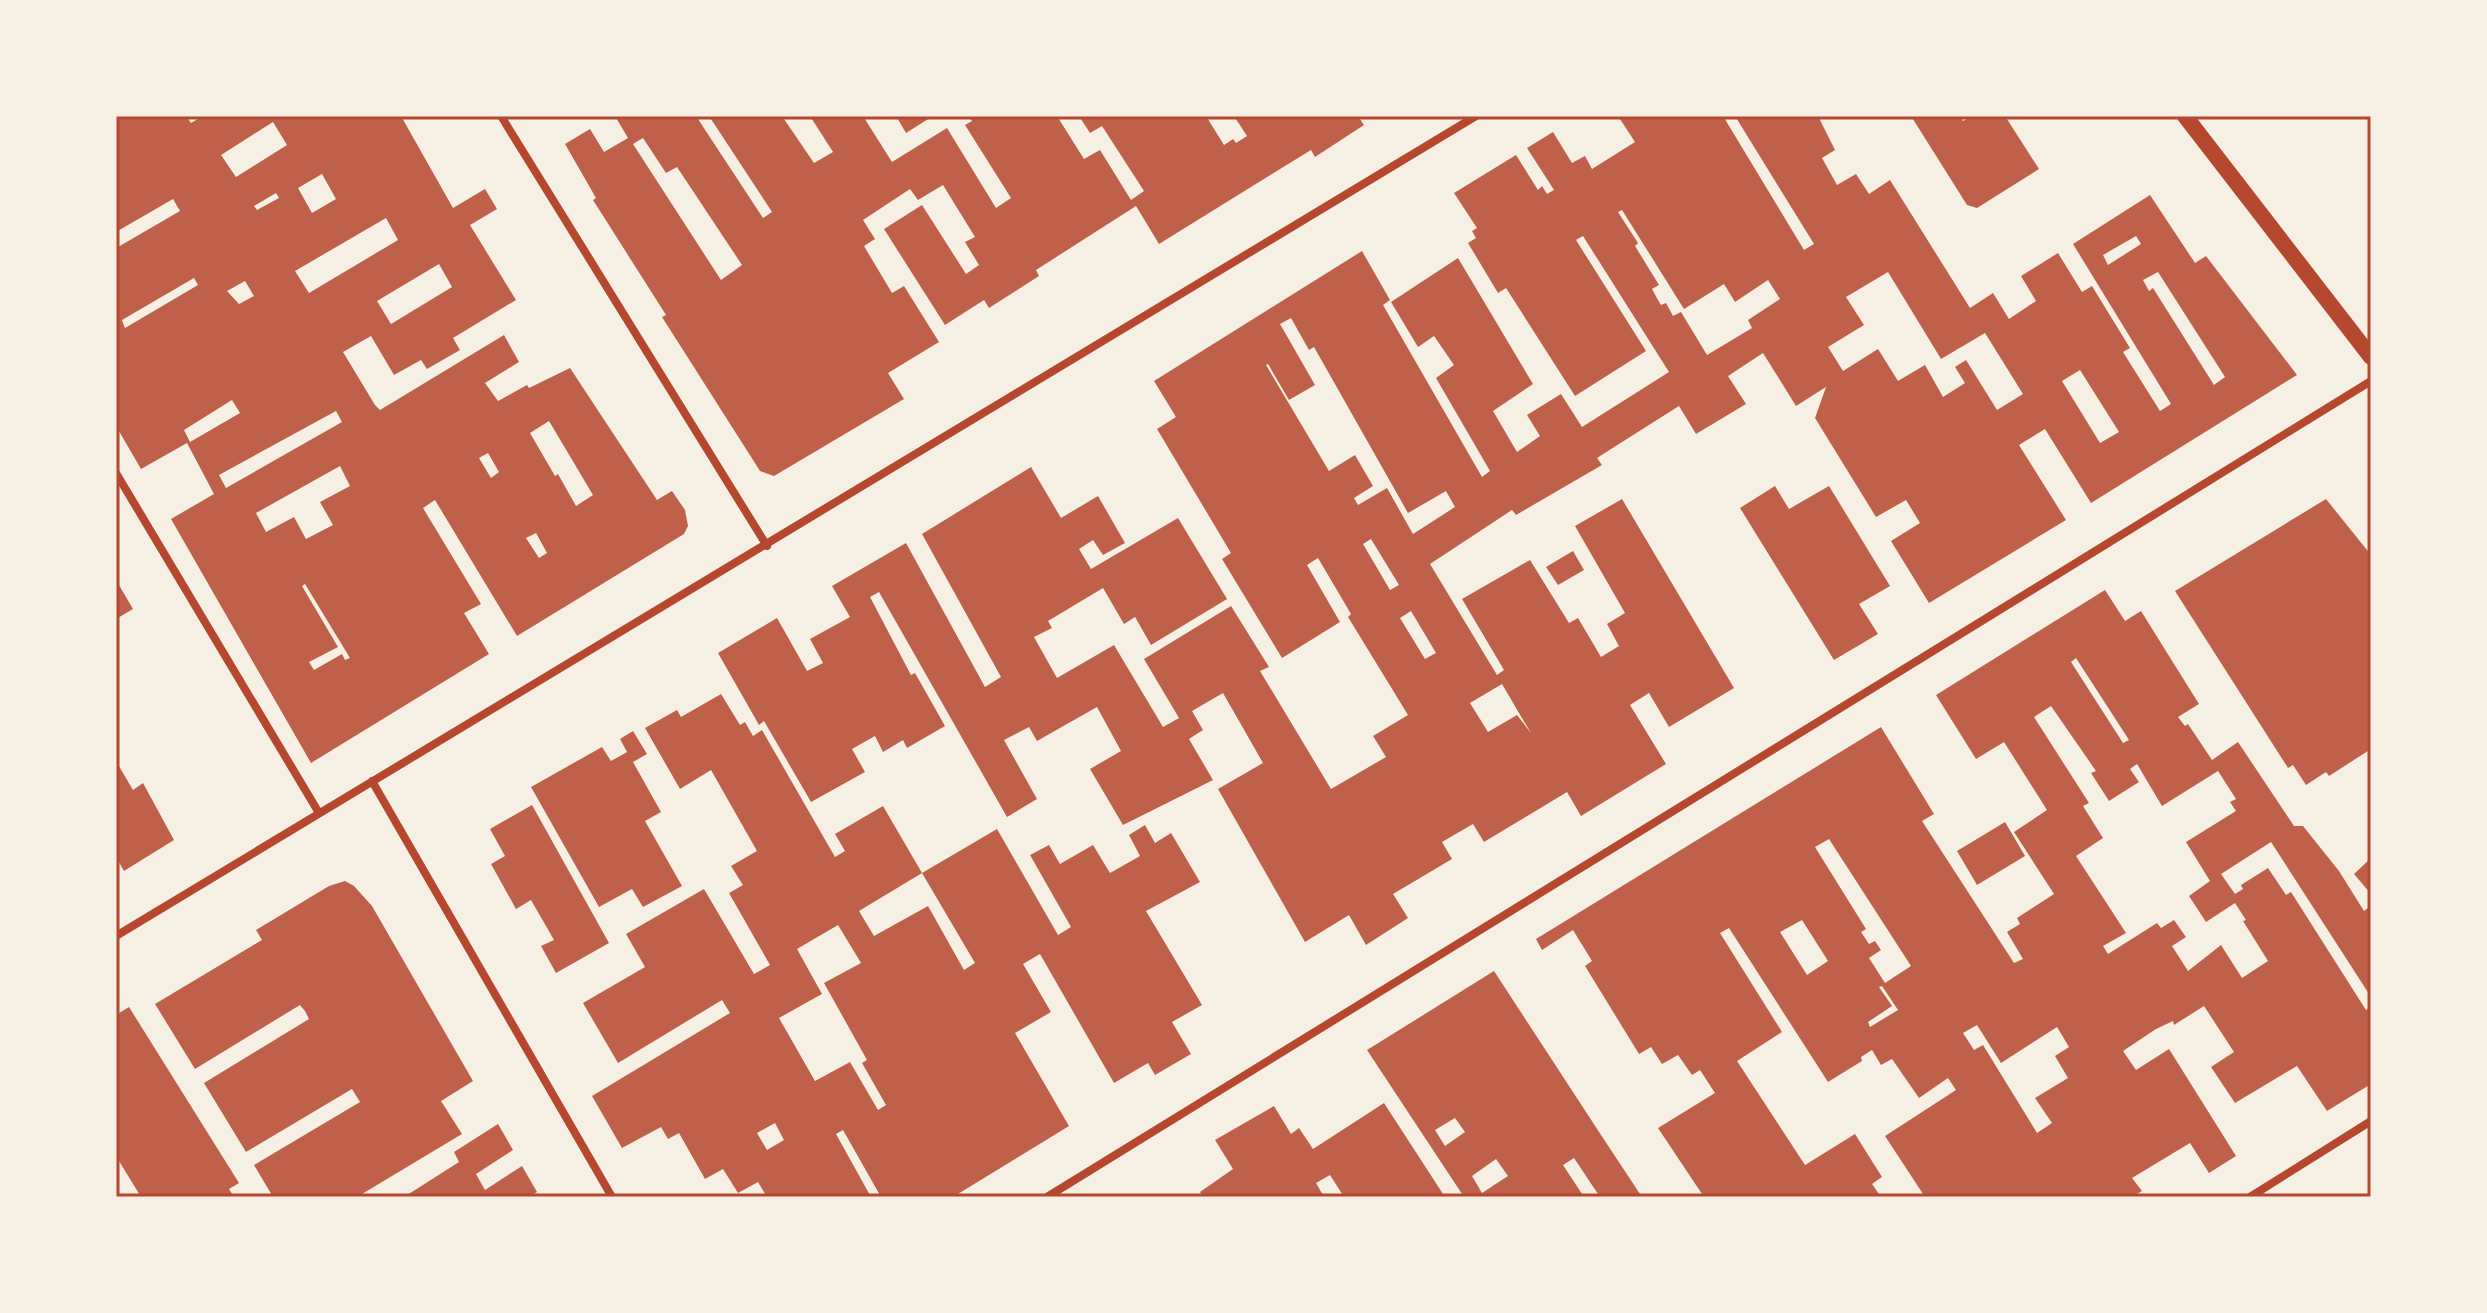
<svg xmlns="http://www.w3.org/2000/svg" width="2487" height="1313" viewBox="0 0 2487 1313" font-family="'Titillium Web',sans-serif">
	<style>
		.building { fill: #bf614a; fill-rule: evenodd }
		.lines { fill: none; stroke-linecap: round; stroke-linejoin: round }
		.minor { stroke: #b5482f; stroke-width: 8 }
		.secondary { stroke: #b5482f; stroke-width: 16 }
		.neatline { fill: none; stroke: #b5482f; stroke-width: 3 }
	</style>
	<rect width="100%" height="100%" fill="#f6efe4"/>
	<!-- building -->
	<path class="building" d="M116,116H186L191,123L203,116H401L453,208L485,189L497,209L470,225L516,300L453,338L460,350L427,369L421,360L394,375L371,336L343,352L375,405L380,410L504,335L519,362L485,383L498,401L527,385L529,388L570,368L657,500L672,491L685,510L688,526L684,534L517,636L435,500L423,508L481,604L464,613L489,654L311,763L171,519L214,494L187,443L141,469L116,426V244L118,247L180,211L173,199L116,232ZM273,122L287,145L236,177L221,155ZM322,174L336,199L312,213L298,188ZM276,193L279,198L257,210L254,206ZM386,218L398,240L309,293L295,271ZM439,264L452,287L391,324L377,301ZM194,278L198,285L125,328L122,320ZM245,281L254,296L239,304L227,291ZM232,400L240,413L190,442L184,430ZM336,411L342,422L226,488L219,475ZM549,421L593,495L576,506L558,474L555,476L530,433ZM488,453L499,472L491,478L479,458ZM340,466L350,486L320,502L333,525L306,539L294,517L266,532L256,513ZM536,533L547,553L539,558L526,538ZM305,584L350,658L345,660L342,654L314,670L309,662L338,647L302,586Z
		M615,116H653L655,119L660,116H696L763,218L772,212L709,116H782L814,163L833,152L810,116H863L892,162L947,128L996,208L1011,198L965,125L972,121L969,116H1057L1084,159L1100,150L1131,200L1144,191L1102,126L1090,133L1079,116H1206L1224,145L1233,139L1236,143L1247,136L1234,116H1290L1291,118L1294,116H1358L1364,125L1315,157L1311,150L1159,244L1136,206L1036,270L1039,276L989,308L984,300L945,325L884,229L922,205L966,274L979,265L965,242L975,237L943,185L918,200L910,189L863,220L875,239L864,246L892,293L904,286L939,342L888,373L904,399L774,476L760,471L662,317L666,315L593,200L596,198L565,144L590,129L604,152L628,138ZM643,138L666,173L677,167L742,265L721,280L633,144Z
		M896,116H933L906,133Z
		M1618,116H1723L1804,250L1814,244L1735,116H1818L1835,150L1822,158L1837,185L1856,174L1869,194L1890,180L1970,308L1993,293L2009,319L2036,301L2021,276L2058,253L2082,292L2092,286L2130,348L2123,352L2160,411L2171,404L2073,244L2150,195L2195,263L2206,256L2297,375L2091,503L2045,429L2019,445L2066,520L1929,603L1891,541L1920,523L1906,500L1876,517L1815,418L1826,387L1796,406L1763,353L1728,376L1746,404L1696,434L1679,406L1600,456L1597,458L1602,465L1516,515L1512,510L1430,564L1497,675L1504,670L1462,599L1530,560L1569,623L1578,618L1601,657L1619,646L1607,624L1625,613L1575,526L1622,499L1734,688L1669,727L1649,693L1630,705L1666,764L1581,816L1567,792L1484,842L1473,824L1442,842L1452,859L1393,894L1408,918L1366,945L1349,915L1305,942L1218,789L1263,763L1223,693L1192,711L1203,730L1189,739L1213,780L1123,825L1090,769L1121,751L1097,707L1037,741L1029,727L1004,740L1037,799L1007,817L879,592L870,597L911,675L915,673L945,726L907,748L903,740L883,752L875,736L852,749L865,772L811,802L764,721L759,725L718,653L777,618L807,671L823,663L810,639L850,617L832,586L906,543L985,687L1001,677L922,534L1031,467L1061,518L1098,496L1125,543L1103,555L1093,540L1079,549L1091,569L1178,518L1227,599L1151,645L1135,617L1124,624L1103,588L1048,621L1052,628L1034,637L1057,678L1114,645L1163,727L1179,718L1144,659L1231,606L1269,667L1260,671L1331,789L1386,757L1373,736L1408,715L1348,617L1351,614L1318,558L1307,565L1340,622L1282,658L1222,559L1231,553L1157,429L1176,417L1154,381L1362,251L1390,300L1383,305L1482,477L1490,471L1436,378L1454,365L1434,336L1418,347L1391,302L1458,258L1533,384L1493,411L1517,452L1540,436L1527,415L1561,394L1582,427L1669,372L1583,236L1576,240L1646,351L1575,396L1506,288L1498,293L1468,243L1476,238L1472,231L1477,228L1454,193L1516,155L1538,190L1542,186L1547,194L1554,190L1527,148L1553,132L1572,163L1585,156L1592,169L1635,142ZM1622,210L1684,309L1724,284L1735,302L1768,280L1780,299L1748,320L1752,328L1707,355L1681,312L1673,316L1666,303L1661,305L1658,300L1652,289L1659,285L1635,246L1638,243L1618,212ZM2136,236L2141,244L2108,265L2103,255ZM1888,272L1941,359L1985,333L2023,394L1997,410L1966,360L1955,367L1965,383L1943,397L1925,365L1898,381L1878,349L1843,371L1828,347L1864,325L1846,297ZM2158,272L2225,377L2214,385L2153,288L2149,291L2143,280ZM1291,318L1309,350L1314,347L1408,513L1446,491L1455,507L1413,534L1387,488L1358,505L1354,498L1373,486L1355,455L1329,471L1266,365L1268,364L1289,400L1315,385L1280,324ZM2080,370L2119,432L2100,443L2062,381ZM1371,539L1399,585L1390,590L1363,544ZM1411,611L1436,653L1425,659L1400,618ZM1502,684L1519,713L1531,733L1517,715L1488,732L1470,703Z
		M1911,116H1960L1963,121L1972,116H2005L2039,169L1977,208L1967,205Z
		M1775,486L1789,509L1829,486L1890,586L1859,604L1878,634L1834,660L1740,508Z
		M2326,499L2371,555V749L2329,776L2326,772L2306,785L2293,765L2288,768L2175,591Z
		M1573,551L1584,570L1558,585L1546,567Z
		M116,580L133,609L116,619Z
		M2105,590L2125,621L2141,611L2199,704L2178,717L2185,726L2188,724L2212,760L2238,742L2294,826H2303L2339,871L2364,911L2371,906V997L2271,842L2221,874L2235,894L2243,889L2241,885L2268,868L2286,895L2291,892L2366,1010L2371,1006V1084L2327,1111L2297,1066L2235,1103L2211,1067L2234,1052L2204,1006L2174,1025L2173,1021L2156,1029L2123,1051L2136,1070L2169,1049L2236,1156L2209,1173L2190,1143L2132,1178L2142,1191L2132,1197H1925L1885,1136L1956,1090L1948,1078L1919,1098L1892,1059L1881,1065L1872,1050L1861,1057L1862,1061L1828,1082L1729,928L1720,933L1782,1032L1737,1061L1805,1165L1855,1134L1882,1177L1872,1184L1881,1197H1704L1658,1128L1715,1093L1700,1070L1692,1075L1678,1055L1662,1064L1651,1047L1639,1054L1585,966L1592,961L1573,930L1542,950L1536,939L1881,727L1934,814L1922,821L2014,963L2023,959L2007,932L2020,924L2017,918L2054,894L2014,832L2047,810L2004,742L1976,759L1936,695ZM2076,658L2129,740L2123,743L2071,662ZM2051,706L2096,771L2091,773L2109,801L2139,782L2130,769L2137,764L2162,806L2218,771L2236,799L2230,802L2236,811L2186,842L2210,881L2189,896L2206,922L2235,903L2246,920L2243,921L2268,961L2242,978L2221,945L2188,971L2172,946L2186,937L2174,920L2161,928L2157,923L2108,954L2103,946L2126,933L2076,856L2103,838L2083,806L2089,803L2034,717ZM1829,839L1911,966L1885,983L1869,958L1881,950L1875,941L1869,944L1861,932L1866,929L1815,847ZM1802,920L1828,961L1807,975L1780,932ZM1882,986L1898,1010L1870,1027L1868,1022L1892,1006L1879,987ZM1977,1025L2001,1063L2057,1027L2069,1047L2055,1056L2068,1078L2035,1098L2052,1123L2037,1133L1983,1045L1974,1050L1963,1033Z
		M721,694L740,725L745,722L753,736L762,730L835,857L845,851L835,834L883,806L922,873L859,911L874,936L928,906L964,970L975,963L922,873L997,829L1058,935L1071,927L1030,855L1049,845L1060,864L1093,845L1110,873L1140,856L1129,835L1145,825L1155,843L1171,833L1200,882L1146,911L1202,1005L1172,1022L1191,1054L1155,1075L1148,1063L1114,1083L1040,954L1023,964L1051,1012L1015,1033L1069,1126L953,1197H881L843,1130L836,1134L871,1197H767L758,1182L738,1193L723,1169L705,1179L679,1133L668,1139L661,1127L622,1148L592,1096L730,1013L722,1000L618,1063L583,1003L645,967L626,934L704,889L754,974L770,965L729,893L743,885L731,866L757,851L711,770L680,789L645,728L677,710L681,717ZM838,925L861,963L824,983L867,1060L862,1063L886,1105L878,1110L850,1062L815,1081L779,1018L822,994L797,949ZM775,1123L784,1140L767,1150L757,1133Z
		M633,731L647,754L633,762L661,812L645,821L682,886L643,907L632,889L599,907L531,787L602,747L611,761L627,752L620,739Z
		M116,761L133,790L143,783L174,840L124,871L116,857Z
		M532,805L609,943L556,973L541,946L554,940L531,900L516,909L491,864L505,856L490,829Z
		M2005,822L2025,856L1977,885L1957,851Z
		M2371,858V894L2354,874Z
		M345,881L354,886L372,906L473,1081L441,1101L462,1134L357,1197H273L254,1165L360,1102L352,1089L246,1152L204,1083L309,1019L305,1011L300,1005L195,1069L155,1004L262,940L256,930L329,886Z
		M1494,971L1603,1138L1642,1197H1600L1574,1158L1563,1165L1584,1197H1464L1367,1050ZM1455,1118L1465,1132L1445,1146L1435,1130ZM1496,1159L1508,1176L1482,1193L1472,1176Z
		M129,1007L239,1183L229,1189L234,1197H141L116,1156V1015Z
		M1384,1103L1445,1197H1344L1330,1175L1316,1183L1324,1197H1203L1200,1192L1233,1169L1215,1140L1274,1106L1291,1134L1299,1128L1313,1149Z
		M498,1124L513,1150L476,1174L485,1190L522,1166L537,1192L529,1197H404L459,1162L454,1152Z"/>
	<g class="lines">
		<!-- minor -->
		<path class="minor" d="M501,116L767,546
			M116,473L319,813
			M372,781L612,1197
			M116,936L1476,116
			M1047,1197L2371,381
			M2250,1197L2371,1121"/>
		<!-- secondary -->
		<path class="secondary" d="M2185,116L2371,357"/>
	</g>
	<!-- border -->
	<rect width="2487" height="1313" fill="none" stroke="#f6efe4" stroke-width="236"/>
	<rect x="118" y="118" width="2251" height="1077" class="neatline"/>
</svg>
